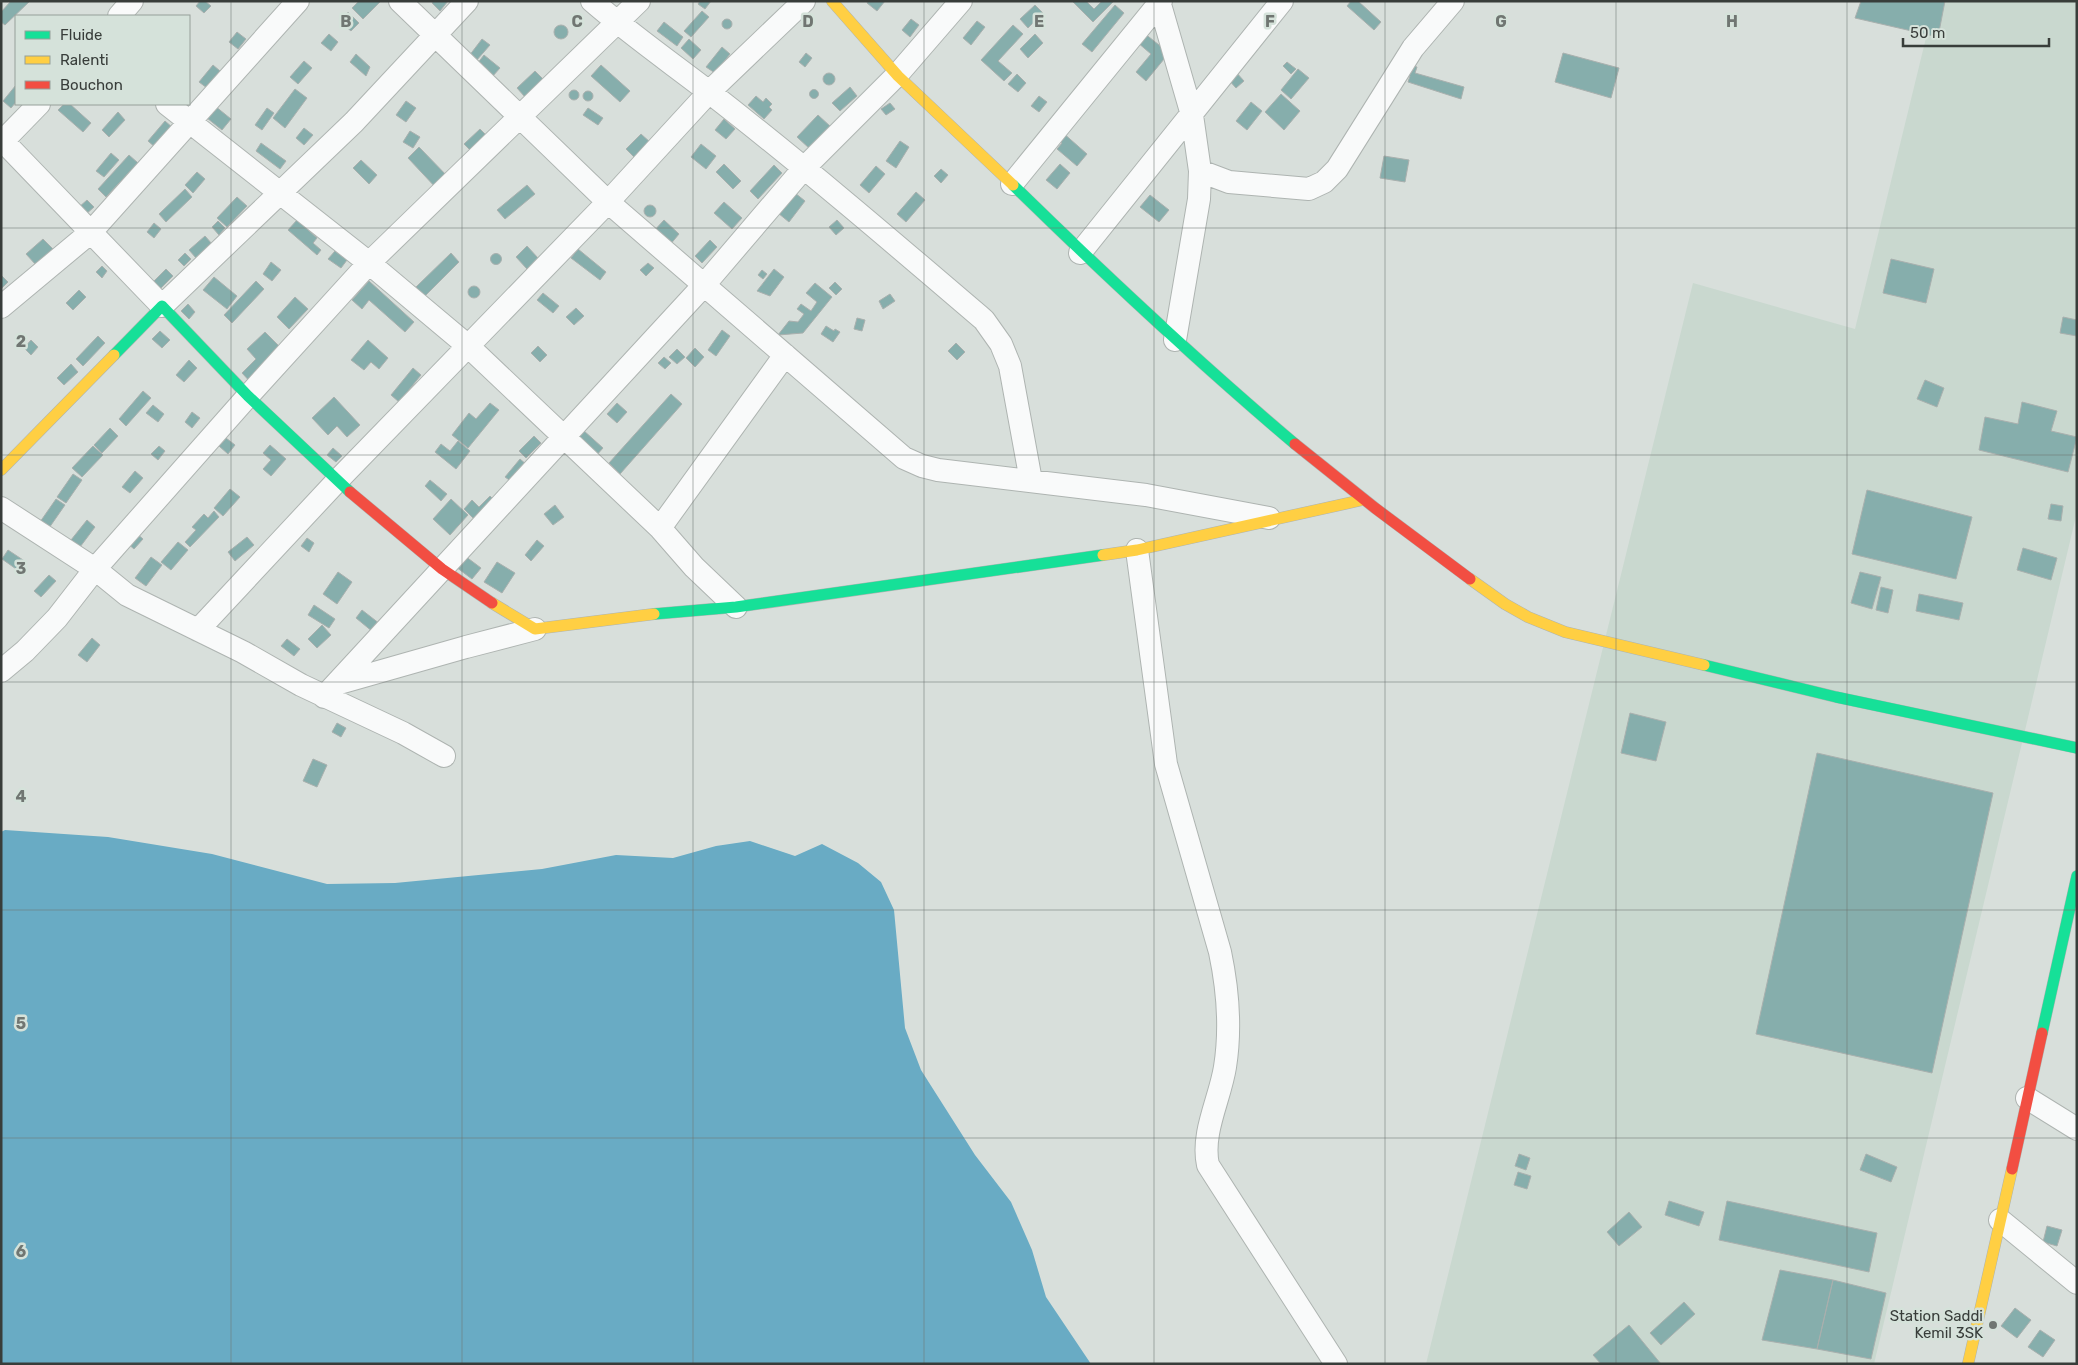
<svg xmlns="http://www.w3.org/2000/svg" width="2078" height="1365" viewBox="0 0 2078 1365" font-family="Rubik,sans-serif">
	<style>
		.built { fill: #c9d8cf }
		.water { fill: #69abc4 }
		.building { fill: #86aeac; stroke: #a9b0ae }
		.lines { fill: none; stroke-linecap: round; stroke-linejoin: round }
		.street-casing { stroke: #aeb4b1; stroke-width: 24 }
		.fast-casing { stroke: #aeb4b1; stroke-width: 12 }
		.slow-casing { stroke: #aeb4b1; stroke-width: 12 }
		.jam-casing { stroke: #aeb4b1; stroke-width: 12 }
		.street { stroke: #f9fafa; stroke-width: 22 }
		.fast { stroke: #16e098; stroke-width: 11 }
		.slow { stroke: #ffcf43; stroke-width: 11 }
		.jam { stroke: #f24e42; stroke-width: 11 }
		.grid { fill: none; stroke: #707672; stroke-width: 1; stroke-opacity: 0.55 }
		.poi-dot { fill: #707672; stroke: #d5e2da; stroke-width: 2 }
		.labels { text-anchor: middle; dominant-baseline: central; stroke-width: 5; stroke-linejoin: round; paint-order: stroke }
		.poi-label { font-size: 15px; fill: #383d3a; stroke: #d5e2da; text-anchor: end }
		.grid-label { font-size: 16px; text-anchor: middle; font-weight: bold; fill: #707672; stroke: #d5e2da; stroke-width: 5; stroke-linejoin: round; paint-order: stroke }
	</style>
	<rect width="100%" height="100%" fill="#d8dfdb"/>
	<!-- built -->
	<path class="built" d="M1935,1H2077V512L1874,1364H1426L1693,283L1855,329Z"/>
	<!-- water -->
	<path class="water" d="M5,830L108,837L212,854L327,884L395,883L542,869L616,855L673,858L716,846L750,841L795,856L822,844L858,863L881,882L894,910L905,1028L921,1070L975,1155L1011,1202L1032,1250L1046,1297L1091,1364H1V832Z"/>
	<!-- building -->
	<path class="building" d="M11,1H30L5,25L1,22V12Z
		M200,1H205L211,6L204,13L196,6Z
		M359,1H380V2L363,19L352,8Z
		M433,1H448L440,11L432,3Z
		M700,1H711L705,9L698,4Z
		M868,1H885L877,11L867,3Z
		M1072,1H1086L1094,9L1102,1H1114L1093,22Z
		M1351,1H1358L1381,22L1374,30L1347,6Z
		M1861,1H1945L1938,37L1855,18Z
		M1035,5L1043,13L1028,28L1020,19Z
		M1115,5L1124,13L1092,52L1082,44Z
		M702,11L709,17L691,37L684,31Z
		M348,12L359,23L351,31L339,21Z
		M722 24a5 5 0 1 1 10 0a5 5 0 1 1-10 0Z
		M911,19L919,25L910,37L902,30Z
		M977,21L985,27L971,45L963,38Z
		M664,22L683,37L677,46L657,31Z
		M1013,25L1023,34L998,61L1012,73L1004,81L981,60Z
		M554 32a7 7 0 1 1 14 0a7 7 0 1 1-14 0Z
		M237,32L246,39L238,49L229,42Z
		M1144,33L1169,53L1146,81L1136,72L1151,54L1137,42Z
		M329,34L338,42L331,51L321,43Z
		M1035,34L1043,43L1028,58L1020,49Z
		M482,39L490,45L476,61L469,56Z
		M689,39L701,50L693,59L681,48Z
		M722,47L730,54L715,73L706,67Z
		M806,53L812,58L805,67L799,62Z
		M1563,53L1619,68L1611,98L1555,82Z
		M356,54L370,67L366,76L350,62Z
		M484,55L500,68L492,77L477,64Z
		M304,61L312,68L298,84L290,77Z
		M1287,62L1296,69L1291,74L1283,66Z
		M1408,64L1417,67L1415,73L1464,87L1461,99L1408,82L1410,76L1404,75Z
		M213,65L220,71L207,88L199,82Z
		M601,65L630,91L620,102L591,76Z
		M1298,69L1309,78L1291,99L1281,90Z
		M535,71L544,80L525,97L517,88Z
		M1235,71L1244,81L1236,88L1227,78Z
		M823 79a6 6 0 1 1 12 0a6 6 0 1 1-12 0Z
		M1017,74L1026,83L1018,92L1008,84Z
		M16,85V102L11,108L3,101Z
		M850,87L857,96L840,111L832,103Z
		M295,89L307,98L285,128L273,118Z
		M809.5 94a4.5 4.5 0 1 1 9 0a4.5 4.5 0 1 1-9 0Z
		M569 95a5 5 0 1 1 10 0a5 5 0 1 1-10 0Z
		M583 96a5 5 0 1 1 10 0a5 5 0 1 1-10 0Z
		M1281,94L1300,111L1284,130L1265,112Z
		M756,96L763,102L766,98L772,104L769,107L772,110L764,119L748,105Z
		M1039,96L1047,102L1039,112L1031,106Z
		M406,101L416,108L406,122L396,115Z
		M1251,102L1262,111L1247,130L1236,121Z
		M890,103L895,109L886,115L881,109Z
		M64,104H70L91,123L83,132L58,110Z
		M215,106L231,119L222,130L207,118Z
		M267,108L274,113L262,130L255,125Z
		M588,108L603,118L598,125L583,115Z
		M118,112L125,120L109,137L102,130Z
		M818,115L831,127L810,149L797,137Z
		M724,119L735,129L726,139L715,130Z
		M165,121L173,128L156,148L148,141Z
		M304,128L313,135L304,145L296,138Z
		M480,129L487,136L471,151L464,144Z
		M410,131L420,137L413,148L403,142Z
		M1062,132L1087,154L1077,166L1057,149L1062,143L1056,137Z
		M641,134L651,143L636,159L626,149Z
		M900,141L909,147L896,168L886,161Z
		M261,143L286,161L280,169L256,151Z
		M701,144L716,156L706,169L691,157Z
		M419,147L450,179L438,190L408,158Z
		M111,153L119,160L104,177L96,171Z
		M129,155L138,163L106,197L98,189Z
		M1384,156L1409,160L1405,182L1380,178Z
		M361,160L377,175L369,184L353,168Z
		M724,164L741,181L733,189L716,172Z
		M1060,164L1070,173L1057,189L1046,180Z
		M774,165L782,173L758,199L750,191Z
		M876,166L885,174L869,193L860,185Z
		M941,169L948,175L941,183L934,176Z
		M197,172L205,179L193,193L185,185Z
		M527,185L535,194L505,219L497,210Z
		M185,189L192,197L166,222L159,214Z
		M916,192L925,200L906,222L897,214Z
		M795,193L805,201L789,222L778,213Z
		M1150,195L1169,210L1159,222L1140,207Z
		M237,197L247,206L227,227L217,218Z
		M87,200L94,207L85,215L78,208Z
		M724,202L742,218L732,229L714,213Z
		M644 211a6 6 0 1 1 12 0a6 6 0 1 1-12 0Z
		M297,220L317,238L313,243L321,250L317,255L288,230Z
		M664,220L679,234L669,246L653,232Z
		M837,220L844,228L836,235L829,227Z
		M218,221L225,228L219,235L212,227Z
		M154,223L161,229L154,238L147,232Z
		M205,236L212,244L196,258L189,250Z
		M43,239L53,249L36,265L26,254Z
		M710,240L717,247L702,263L695,256Z
		M527,246L538,258L527,269L516,257Z
		M578,249L606,272L600,280L571,258Z
		M335,251L347,260L341,268L328,259Z
		M185,253L191,259L184,266L178,260Z
		M451,253L459,262L425,296L416,287Z
		M490.5 259a5.5 5.5 0 1 1 11 0a5.5 5.5 0 1 1-11 0Z
		M1891,259L1934,269L1926,303L1883,293Z
		M271,262L281,270L272,281L263,274Z
		M648,263L654,268L646,276L640,270Z
		M102,266L107,271L102,278L96,272Z
		M166,269L173,276L159,290L152,283Z
		M774,269L784,277L770,296L757,291Z
		M762,270L767,274L763,279L758,275Z
		M1,275L8,282L1,289Z
		M214,277L237,296L227,309L203,290Z
		M256,281L264,289L232,323L224,315Z
		M369,281L414,322L405,332L369,300L362,309L352,300Z
		M835,282L842,289L836,295L829,288Z
		M815,283L832,297L803,333L778,335L789,321L798,322L804,314L797,309L801,304L811,311L817,302L806,293Z
		M468 292a6 6 0 1 1 12 0a6 6 0 1 1-12 0Z
		M79,290L86,297L73,310L66,303Z
		M543,293L559,306L553,313L537,300Z
		M890,294L895,301L883,309L879,301Z
		M295,297L308,309L289,329L277,317Z
		M188,304L195,312L189,319L181,311Z
		M576,308L584,316L574,325L566,317Z
		M2063,317L2077,320V336L2060,333Z
		M857,318L865,320L862,331L854,329Z
		M826,326L834,331L835,329L840,332L833,342L821,334Z
		M722,330L730,336L716,356L708,350Z
		M160,331L170,340L162,348L152,339Z
		M265,332L280,347L254,386L242,373L256,359L247,349Z
		M98,336L105,343L83,366L76,359Z
		M31,340L38,347L31,355L24,348Z
		M368,340L388,358L379,369L371,362L364,370L351,360Z
		M956,343L965,352L957,360L948,351Z
		M538,346L547,355L540,362L531,353Z
		M695,348L704,357L695,367L686,358Z
		M677,349L685,357L677,364L669,357Z
		M664,357L671,363L665,369L658,363Z
		M189,360L197,368L184,382L176,375Z
		M71,364L78,372L64,385L57,378Z
		M413,368L421,375L399,402L391,395Z
		M1925,380L1944,388L1937,407L1917,399Z
		M143,391L151,398L126,426L119,419Z
		M671,394L682,404L620,474L609,463Z
		M334,397L360,425L347,437L337,426L328,435L312,418Z
		M2022,402L2057,411L2051,431L2077,437L2068,472L1979,450L1985,417L2018,424Z
		M490,403L499,410L468,448L452,435L469,413L476,419Z
		M617,403L627,412L617,423L607,414Z
		M153,405L164,414L158,422L146,413Z
		M192,412L200,418L192,428L185,422Z
		M110,428L118,436L102,453L94,445Z
		M583,430L603,448L595,457L575,438Z
		M534,436L541,443L526,458L519,451Z
		M226,438L235,445L228,454L219,446Z
		M458,441L470,451L456,469L435,452L441,444L450,451Z
		M270,445L286,459L271,476L263,469L271,460L263,453Z
		M93,446L103,455L82,477L72,468Z
		M159,446L165,451L158,460L151,454Z
		M333,448L342,456L336,462L327,455Z
		M520,459L527,465L512,482L505,477Z
		M135,471L143,478L130,493L122,487Z
		M73,474L82,480L66,503L57,497Z
		M430,480L447,494L441,501L425,486Z
		M230,489L240,497L223,516L214,508Z
		M1867,490L1972,517L1956,579L1852,554Z
		M490,496L497,503L478,523L464,509L472,500L479,507Z
		M56,499L65,505L49,528L40,522Z
		M451,499L468,515L450,535L433,519Z
		M2051,504L2063,506L2061,521L2048,519Z
		M555,505L564,517L553,525L544,514Z
		M214,511L219,517L190,547L185,542L196,530L192,527L204,514L208,518Z
		M87,520L95,527L80,547L71,540Z
		M136,533L143,539L134,549L127,543Z
		M247,537L254,545L235,561L228,552Z
		M307,538L314,543L309,552L301,546Z
		M537,540L544,546L531,561L525,555Z
		M178,542L188,550L171,570L161,562Z
		M2023,548L2057,558L2051,580L2017,570Z
		M8,550L26,562L19,571L2,559Z
		M465,556L481,568L472,579L456,567Z
		M151,557L162,565L146,586L135,578Z
		M497,562L515,573L502,593L484,582Z
		M338,572L352,582L337,604L323,594Z
		M1860,572L1881,577L1872,609L1851,603Z
		M49,575L56,581L41,597L34,591Z
		M1881,587L1893,590L1888,613L1876,610Z
		M1919,594L1963,603L1959,620L1916,611Z
		M314,605L335,619L329,628L308,615Z
		M362,610L380,624L373,632L356,618Z
		M322,625L331,635L317,648L308,639Z
		M92,638L100,645L87,662L78,655Z
		M287,639L300,649L294,656L281,646Z
		M1630,713L1666,722L1656,761L1621,753Z
		M337,723L346,728L341,737L332,732Z
		M1817,753L1993,793L1932,1073L1756,1034Z
		M313,759L327,765L317,787L303,781Z
		M1519,1154L1530,1158L1526,1170L1515,1166Z
		M1866,1154L1897,1167L1891,1182L1860,1170Z
		M1518,1172L1531,1176L1527,1189L1514,1185Z
		M1669,1201L1704,1212L1699,1226L1665,1215Z
		M1727,1201L1877,1233L1869,1272L1719,1240Z
		M1629,1212L1642,1227L1619,1246L1607,1232Z
		M2047,1226L2062,1230L2057,1246L2043,1242Z
		M1780,1270L1833,1280L1817,1349L1762,1340Z
		M1833,1280L1886,1293L1871,1359L1817,1349Z
		M1684,1302L1695,1314L1661,1345L1650,1333Z
		M2015,1308L2031,1320L2017,1338L2001,1326Z
		M1629,1325L1661,1364H1601L1593,1355Z
		M2040,1330L2055,1340L2043,1357L2028,1347Z"/>
	<g class="lines">
		<!-- street casing -->
		<g class="street-casing">
			<path id="street" d="M592,1C630,34 670,62 709,92C803,165 894,243 984,320L1001,344L1010,366L1031,481
				M804,1L709,92L608,202L704,285L804,168L897,75L961,1
				M1159,1L1192,115L1200,171
				M119,16L132,1
				M167,104L369,263L639,1
				M1,139L162,306L354,122L467,1
				M1,143L39,104
				M1012,184L1161,1
				M1080,253L1282,1
				M1,307L91,232L298,1
				M1175,340L1199,199L1200,171L1229,182L1309,189L1324,182L1337,169L1413,48L1453,1
				M1,508L95,569L127,595L243,652L301,685L403,733L444,756
				M660,528L785,355
				M1137,550L1166,764L1220,952C1228,990 1231,1029 1225,1067C1220,1099 1201,1133 1208,1165L1336,1364
				M198,630L337,481L608,202L400,1
				M1,671L25,651L57,618L95,569L248,396L369,263L468,346L660,528L694,567L736,607
				M336,684L466,647L535,629
				M324,697L704,285L904,458L922,466L938,470L1146,495L1269,518
				M2027,1098L2077,1129
				M2000,1220L2077,1283"/>
		</g>
		<!-- fast casing -->
		<g class="fast-casing">
			<path id="fast" d="M1013,185C1105,275 1198,362 1295,444
				M114,355L162,306L248,396L350,492
				M654,614L736,607L1103,555
				M1704,665L1836,697L2077,748
				M2042,1033L2077,876"/>
		</g>
		<!-- slow casing -->
		<g class="slow-casing">
			<path id="slow" d="M832,1L898,76L1013,185
				M1,470L114,355
				M1103,555L1137,550L1362,500
				M1470,579L1505,604L1528,617L1565,632L1704,665
				M492,603L535,629L654,614
				M1968,1364L2012,1169"/>
		</g>
		<!-- jam casing -->
		<g class="jam-casing">
			<path id="jam" d="M1295,444L1375,508L1470,579
				M350,492L442,569L492,603
				M2012,1169L2042,1033"/>
		</g>
		<!-- street -->
		<use href="#street" class="street"/>
		<!-- fast -->
		<use href="#fast" class="fast"/>
		<!-- slow -->
		<use href="#slow" class="slow"/>
		<!-- jam -->
		<use href="#jam" class="jam"/>
	</g>
	<!-- grid -->
	<path class="grid" d="M231,1V1364M462,1V1364M693,1V1364M924,1V1364M1154,1V1364M1385,1V1364M1616,1V1364M1847,1V1364M1,228H2077M1,455H2077M1,682H2077M1,910H2077M1,1138H2077"/>
	<!-- markers -->
	<circle class="poi-dot" cx="1993" cy="1325" r="5"/>
	<g class="labels">
		<!-- poi labels -->
		<g class="poi-label">
			<text x="1983" y="1316">Station Saddi<tspan x="1983" dy="17">Kemil 3SK</tspan></text>
		</g>
	</g>
	<g class="grid-label">
		<text x="346" y="27">B</text>
		<text x="577" y="27">C</text>
		<text x="808" y="27">D</text>
		<text x="1039" y="27">E</text>
		<text x="1270" y="27">F</text>
		<text x="1501" y="27">G</text>
		<text x="1732" y="27">H</text>
		<text x="21" y="347">2</text>
		<text x="21" y="574">3</text>
		<text x="21" y="802">4</text>
		<text x="21" y="1029">5</text>
		<text x="21" y="1257">6</text>
	</g>
	<!-- border -->
	<rect width="2078" height="1365" fill="none" stroke="#383d3a" stroke-width="5"/>
	<!-- legend -->
	<rect x="15" y="15" width="175" height="90" fill="#d5e2da" stroke="#96a09a"/>
	<rect x="25" y="31" width="25" height="8" fill="#16e098" stroke="#96a09a"/>
	<text x="60" y="40" font-size="15" fill="#383d3a">Fluide</text>
	<rect x="25" y="56" width="25" height="8" fill="#ffcf43" stroke="#96a09a"/>
	<text x="60" y="65" font-size="15" fill="#383d3a">Ralenti</text>
	<rect x="25" y="81" width="25" height="8" fill="#f24e42" stroke="#96a09a"/>
	<text x="60" y="90" font-size="15" fill="#383d3a">Bouchon</text>
	<!-- scale -->
	<path d="M1903 38v8h146v-8" fill="none" stroke="#383d3a" stroke-width="2.5"/>
	<text x="1910" y="38" font-size="15" fill="#383d3a" stroke="#d5e2da" stroke-width="4" paint-order="stroke">50 m</text>
</svg>
